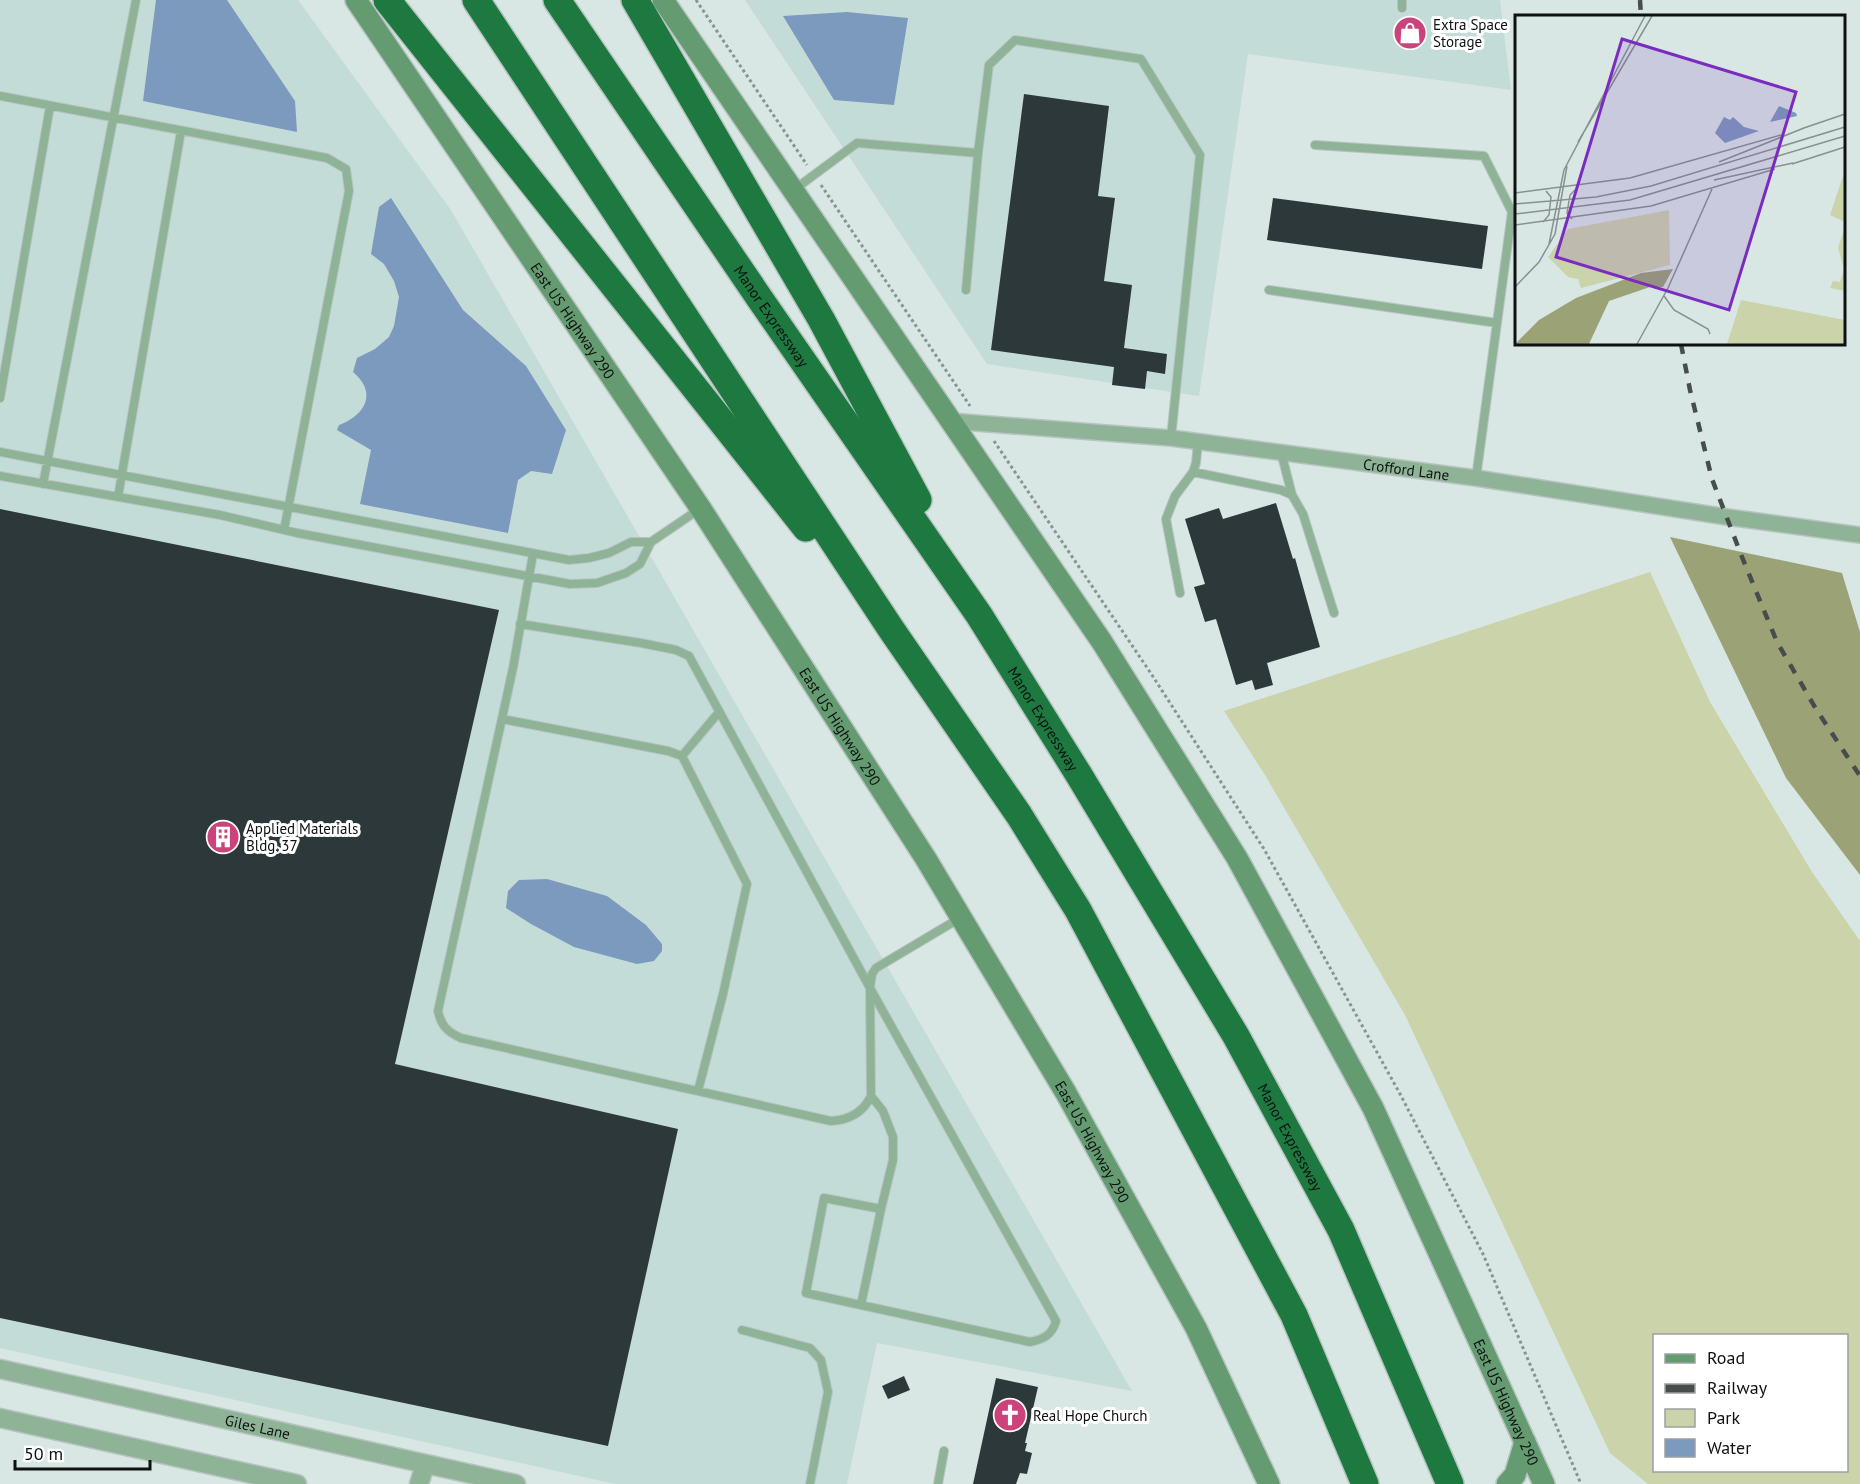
<svg xmlns="http://www.w3.org/2000/svg" width="1860" height="1484" viewBox="0 0 1860 1484" font-family="'PT Sans',sans-serif">
	<style>
		.built { fill: #c4dcd8 }
		.green { fill: #cbd3ab; fill-rule: evenodd }
		.forest { fill: #9ba376 }
		.water { fill: #7c99be }
		.building { fill: #2d383b }
		.lines { fill: none; stroke-linecap: round; stroke-linejoin: round }
		.service-casing { stroke: #b8c4c2; stroke-width: 10 }
		.minor-casing { stroke: #b8c4c2; stroke-width: 18 }
		.tertiary-casing { stroke: #b8c4c2; stroke-width: 21 }
		.secondary-casing { stroke: #b8c4c2; stroke-width: 24 }
		.motorway-casing { stroke: #b8c4c2; stroke-width: 30 }
		.path { stroke: #899392; stroke-width: 3; stroke-dasharray: 3 3; stroke-linecap: butt }
		.service { stroke: #8fb397; stroke-width: 8 }
		.minor { stroke: #8fb397; stroke-width: 15 }
		.tertiary { stroke: #8fb397; stroke-width: 18 }
		.secondary { stroke: #659b71; stroke-width: 21 }
		.motorway { stroke: #1d793f; stroke-width: 27 }
		.rail { stroke: #464d4c; stroke-width: 4.5; stroke-dasharray: 10 10; stroke-linecap: butt }
		.labels { text-anchor: middle; dominant-baseline: central; stroke-width: 6; stroke-linejoin: round; paint-order: stroke }
		.poi-label { font-size: 15px; fill: #0d1111; stroke: #fff; text-anchor: start }
		.street-label { font-size: 15px; fill: #0d1111; stroke: #fff }
		.inset-road { fill: none; stroke: #879190; stroke-width: 1.5 }
		.view { fill: #7b2cbf; fill-opacity: 0.15; stroke: #7b2cbf; stroke-width: 3 }
		.inset-edge { fill: none; stroke: #0d1111; stroke-width: 3 }
	</style>
	<rect width="100%" height="100%" fill="#d8e6e4"/>
	<!-- built -->
	<path class="built" d="M0,0H298L451,210L1132,1391L877,1343L847,1484H615L0,1348Z
		M745,0H1500L1511,90L1248,54L1199,396L987,364Z"/>
	<!-- green -->
	<path class="green" d="M1650,572L1710,702L1812,872L1860,941V1484H1648L1610,1453L1405,1015L1265,775L1224,711ZM1654,1336H1846V1470H1654Z"/>
	<!-- forest -->
	<path class="forest" d="M1670,537L1842,573L1860,632V875L1786,778Z"/>
	<!-- water -->
	<path class="water" d="M156,0H227L295,101L297,132L143,101Z
		M847,12L908,18L894,105L834,100L783,16Z
		M391,198L463,310L526,366L566,430L552,474L531,471L518,480L508,533L360,504L371,450L337,430L339,425C365,415 378,393 353,372L357,358L375,349L389,337L394,326L399,297L394,281L384,264L371,254L379,207Z
		M547,879L607,896L646,925L662,944V951L654,961L637,964L574,947L531,924L506,908L508,891L519,880Z"/>
	<!-- building -->
	<path class="building" d="M1024,94L1109,106L1098,196L1115,198L1104,281L1132,285L1124,348L1167,354L1165,374L1147,371L1145,389L1112,385L1114,367L991,350Z
		M1273,198L1488,226L1482,269L1267,240Z
		M1276,503L1293,559L1295,558L1320,647L1267,663L1273,685L1255,690L1252,680L1236,685L1216,619L1205,622L1194,587L1205,584L1185,519L1219,508L1223,519Z
		M0,509L499,610L395,1064L678,1129L608,1446L0,1318Z
		M904,1376L910,1390L888,1399L882,1386Z
		M996,1378L1038,1387L1025,1443H1027L1025,1451L1032,1453L1027,1474L1020,1473L1016,1484H973Z"/>
	<g class="lines">
		<!-- service casing -->
		<g class="service-casing">
			<path id="service" d="M1402,0V8
				M0,96L327,158L346,169L349,191L284,530
				M1315,145L1484,156L1512,212L1476,478
				M795,189L857,143L978,153L989,65L1015,40L1141,59L1200,155L1171,438
				M966,290L978,153
				M1269,290L1497,323
				M0,398L50,106
				M0,452L569,560L589,558L609,553L631,542H651
				M1281,452L1292,495
				M1193,472L1281,490L1292,495L1303,514L1334,613
				M0,476L220,515L297,533L570,584L597,583L626,573L640,564L651,542L698,510
				M43,484L136,0
				M118,497L181,131
				M533,554L513,668L438,1011C441,1025 447,1032 461,1038L831,1121C848,1120 863,1113 871,1096L870,988L872,974L876,968L960,918
				M1180,593L1166,519L1175,496L1193,472L1196,463L1198,441
				M520,624L641,643L676,650L689,656L870,988L1056,1321C1052,1335 1044,1339 1030,1342L806,1293L824,1198L881,1209
				M502,719L668,751L682,756L747,884L723,994L698,1091
				M682,756L719,712
				M861,1305L881,1209L893,1160V1137L883,1111L871,1096
				M742,1330L810,1348L821,1360L828,1392L810,1484
				M938,1484L944,1451"/>
		</g>
		<!-- minor casing -->
		<g class="minor-casing">
			<g id="minor">
				<path id="s1" d="M950,421L1171,438L1476,478L1727,517L1860,535"/>
			</g>
		</g>
		<!-- tertiary casing -->
		<g class="tertiary-casing">
			<g id="tertiary">
				<path id="s2" d="M0,1369L516,1484"/>
				<path d="M0,1418L297,1484"/>
				<path d="M419,1484L425,1465"/>
			</g>
		</g>
		<!-- secondary casing -->
		<g class="secondary-casing">
			<g id="secondary">
				<path id="s3" d="M356,0L701,509L926,859L1066,1093L1196,1328L1269,1484"/>
				<path id="s4" d="M663,0L1102,642L1237,858L1373,1108L1544,1484"/>
				<path d="M1507,1484L1515,1475L1525,1442"/>
			</g>
		</g>
		<!-- motorway casing -->
		<g class="motorway-casing">
			<g id="motorway">
				<path d="M387,0L806,528"/>
				<path d="M476,0L891,629L1019,815L1078,910L1294,1315L1365,1484"/>
				<path id="s5" d="M557,0L760,299L979,615L1079,775L1236,1036L1341,1230L1450,1484"/>
				<path d="M635,0L821,319L918,500"/>
			</g>
		</g>
		<!-- path -->
		<path class="path" d="M696,0L807,165
			M821,185L970,406
			M994,441L1152,675L1264,849L1399,1092L1483,1254L1581,1484"/>
		<!-- service -->
		<use href="#service" class="service"/>
		<!-- minor -->
		<use href="#minor" class="minor"/>
		<!-- tertiary -->
		<use href="#tertiary" class="tertiary"/>
		<!-- secondary -->
		<use href="#secondary" class="secondary"/>
		<!-- motorway -->
		<use href="#motorway" class="motorway"/>
		<!-- rail -->
		<path class="rail" d="M1640,0L1641,16
			M1681,344L1690,390L1712,479L1742,557L1777,642L1816,709L1860,776"/>
	</g>
	<!-- icons -->
	<defs>
		<g id="shop-disc" transform="scale(1.725)"><circle r="9.5" fill="#cc437c" stroke="#fff"/><path d="M-5-2.5h2.3a2.7 3.5 0 0 1 5.4 0H5L5.5 6h-11ZM-1.5-2.5h3a1.5 2.3 0 0 0-3 0Z" fill="#fff"/></g>
		<g id="building-disc" transform="scale(1.725)"><circle r="9.5" fill="#cc437c" stroke="#fff"/><path d="M-4-6H4V6H1V3H-1V6H-4ZM-2.5-4.3h1.7v1.8h-1.7ZM.8-4.3h1.7v1.8H.8ZM-2.5-1h1.7V.8h-1.7ZM.8-1h1.7V.8H.8Z" fill="#fff"/></g>
		<g id="church-disc" transform="scale(1.725)"><circle r="9.5" fill="#cc437c" stroke="#fff"/><path d="M-1.2-6h2.4v3.5h3.3v2.4h-3.3V6h-2.4V-.1h-3.3v-2.4h3.3Z" fill="#fff"/></g>
	</defs>
	<g fill-rule="evenodd">
		<use href="#shop-disc" x="1410" y="33"/>
		<use href="#building-disc" x="223" y="837"/>
		<use href="#church-disc" x="1010" y="1415"/>
	</g>
	<g class="labels">
		<!-- poi labels -->
		<g class="poi-label">
			<text x="1433" y="24">Extra Space<tspan x="1433" dy="17">Storage</tspan></text>
			<text x="246" y="828">Applied Materials<tspan x="246" dy="17">Bldg. 37</tspan></text>
			<text x="1033" y="1415">Real Hope Church</text>
		</g>
		<!-- street labels -->
		<g class="street-label">
			<text stroke="none"><textPath href="#s5" startOffset="382">Manor Expressway</textPath></text>
			<text stroke="none"><textPath href="#s3" startOffset="387">East US Highway 290</textPath></text>
			<text stroke="none"><textPath href="#s1" startOffset="459">Crofford Lane</textPath></text>
			<text stroke="none"><textPath href="#s5" startOffset="868">Manor Expressway</textPath></text>
			<text stroke="none"><textPath href="#s3" startOffset="873">East US Highway 290</textPath></text>
			<text stroke="none"><textPath href="#s5" startOffset="1354">Manor Expressway</textPath></text>
			<text stroke="none"><textPath href="#s3" startOffset="1359">East US Highway 290</textPath></text>
			<text stroke="none"><textPath href="#s4" startOffset="1640">East US Highway 290</textPath></text>
			<text stroke="none"><textPath href="#s2" startOffset="264">Giles Lane</textPath></text>
		</g>
	</g>
	<!-- overview -->
	<g transform="translate(1515 15)">
		<rect width="330" height="330" fill="#d8e6e4"/>
		<path d="M330,155V207L315,200ZM154,195L155,250L66,273L63,264L53,262L33,242L53,214ZM330,212V276L315,273L318,266L325,267L329,254L323,233ZM226,285L330,305V329H212Z" fill="#cbd3ab"/>
		<path d="M158,254L148,272H135L94,286L74,329H0L24,305L61,283L126,258Z" fill="#9ba376"/>
		<path d="M264,91L281,98L282,101L255,107ZM209,102L215,105L218,102L229,112L244,116L210,128L200,118Z" fill="#7c99be"/>
		<path class="inset-road" d="M286,114L330,99M63,127L137,1M204,147L289,113M277,149L330,132M199,165L278,148M0,178L115,163L266,120M0,189L81,182L136,171L330,112M0,199L115,185L330,121M57,204L52,198L55,180L62,173M28,207L34,200L36,182L31,176M0,210L136,191L260,154M34,229L49,155L130,1M0,272L24,247L40,219L52,151M149,281L159,295L193,314L195,319M122,329L153,273L197,174"/>
		<path class="view" d="M107,24L281,77L214,295L41,242Z"/>
		<rect width="330" height="330" class="inset-edge"/>
	</g>
	<!-- legend -->
	<rect x="1653" y="1334" width="195" height="138" fill="#ffffff" stroke="#9ea0a0" stroke-width="1.5"/>
	<rect x="1665" y="1354" width="30" height="9" fill="#659b71" stroke="#9ea0a0" stroke-width="1.5"/>
	<text x="1707" y="1364" font-size="18" fill="#0d1111">Road</text>
	<rect x="1665" y="1384" width="30" height="9" fill="#464d4c" stroke="#9ea0a0" stroke-width="1.5"/>
	<text x="1707" y="1394" font-size="18" fill="#0d1111">Railway</text>
	<rect x="1665" y="1409" width="30" height="18" fill="#cbd3ab" stroke="#9ea0a0" stroke-width="1.5"/>
	<text x="1707" y="1424" font-size="18" fill="#0d1111">Park</text>
	<rect x="1665" y="1439" width="30" height="18" fill="#7c99be" stroke="#9ea0a0" stroke-width="1.5"/>
	<text x="1707" y="1454" font-size="18" fill="#0d1111">Water</text>
	<!-- scale -->
	<path d="M15 1460v9h135v-9" fill="none" stroke="#0d1111" stroke-width="3"/>
	<text x="24" y="1460" font-size="18" fill="#0d1111" stroke="#ffffff" stroke-width="4.5" paint-order="stroke">50 m</text>
</svg>
